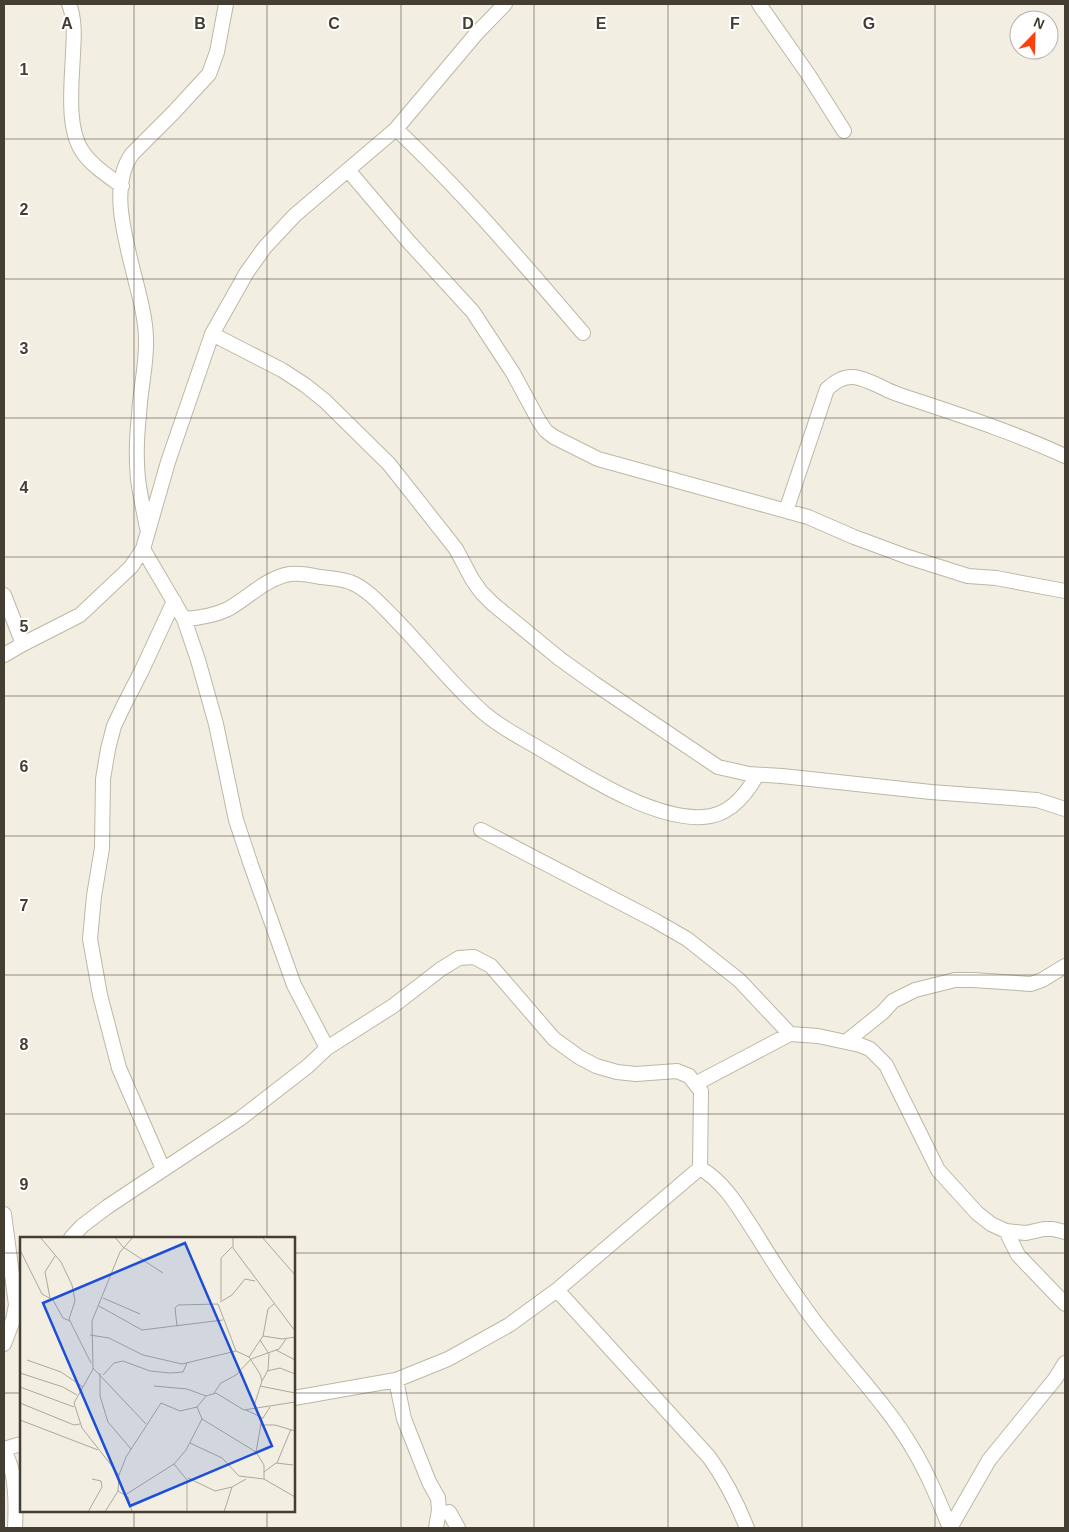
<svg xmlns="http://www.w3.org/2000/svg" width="1069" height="1532" viewBox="0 0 1069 1532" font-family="Arial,sans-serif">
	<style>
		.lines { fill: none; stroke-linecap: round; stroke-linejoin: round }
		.service-casing { stroke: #beb7a4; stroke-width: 16 }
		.service { stroke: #fff; stroke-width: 14 }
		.grid { fill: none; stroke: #443e32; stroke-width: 1; stroke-opacity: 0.55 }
		.inset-road { fill: none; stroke: #aca89b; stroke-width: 1 }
		.view { fill: #1d4ed8; fill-opacity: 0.15; stroke: #1d4ed8; stroke-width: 2.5 }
		.inset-edge { fill: none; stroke: #443e32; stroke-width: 2.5 }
		.grid-label { font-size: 16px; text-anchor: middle; font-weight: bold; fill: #443e32; stroke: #fff; stroke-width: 4; stroke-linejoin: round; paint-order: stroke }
	</style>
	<rect width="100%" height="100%" fill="#f2eee1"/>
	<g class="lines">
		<!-- service casing -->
		<g class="service-casing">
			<path id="service" d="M69,4C75,19 74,37 73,53C72,81 66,127 82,151C91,165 108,176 122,186
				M759,4L808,74L844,131
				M396,129C463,192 523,263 583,333
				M348,170L409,242L473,312L513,373L539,421L546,431L554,437L598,459L808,517L854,537L908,557L968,576L996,578L1065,591
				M212,334L282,370L305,385L325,401L389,464L456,549L472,579L481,592L493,604L560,659L595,684L718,767L749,774L782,776L931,792L1037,800L1065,809
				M786,511L827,389C835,382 843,376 854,377C869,379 883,389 897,394C953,413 1011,431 1065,456
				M147,528C144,512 140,495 138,479C136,460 137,434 139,415C140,390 147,364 146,339C146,288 99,199 132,154L174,112L209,74L217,52L226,4
				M143,549L184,619L198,660L216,724L236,820L251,865L294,985L327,1048
				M4,595L23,644
				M184,619C199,618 214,616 228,609C248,598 266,578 290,574C299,573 311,575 320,577C330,578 341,579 350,582C368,589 383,607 396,620C426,651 452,685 484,713C501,728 522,738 542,750C584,775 653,820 703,817C729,816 746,795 757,775
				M4,655L23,644L80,615L131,567L143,549L168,462L212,334L247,272L265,247L295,215L396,129L476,34L505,4
				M481,830L654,920L687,939L739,980L790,1034
				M847,1041L883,1012L893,1001L915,990L955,980H973L1031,984L1042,980L1065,966
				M697,1083L790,1034L818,1036L860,1045L870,1049L886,1065L938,1170L977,1213L991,1224L1006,1231L1026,1233L1044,1229H1053L1065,1232
				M700,1168C726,1183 740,1210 756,1234C770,1257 784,1279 800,1301C834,1352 882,1396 913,1449C928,1474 939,1501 950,1528
				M163,1169L119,1068L100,995L90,939L94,896L102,848L103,779L108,749L114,726L123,707L142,670L174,601
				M4,1214L16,1305L13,1320L4,1344
				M1006,1231L1018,1255L1065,1304
				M71,1238L82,1226L107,1207L241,1118L308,1066L327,1048L393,1006L441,969L459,958L474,957L491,966L554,1039L579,1057L596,1066L617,1072L636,1074L677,1071L689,1076L701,1091L700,1168L557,1290L509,1325L448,1359L396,1380L294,1398
				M557,1290L709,1457C725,1479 737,1503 747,1528
				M396,1380L404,1419L429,1482L438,1498L439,1510L436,1528
				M4,1449L21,1444
				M4,1452C17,1471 16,1506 15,1528
				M449,1512L458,1528
				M950,1528L989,1460L1055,1379L1065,1363"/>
		</g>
		<!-- service -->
		<use href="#service" class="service"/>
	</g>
	<!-- grid -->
	<path class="grid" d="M134,4V1238M267,4V1238M401,4V1528M534,4V1528M668,4V1528M802,4V1528M935,4V1528M4,139H1065M4,279H1065M4,418H1065M4,557H1065M4,696H1065M4,836H1065M4,975H1065M4,1114H1065M4,1253H21M294,1253H1065M4,1393H21M294,1393H1065M134,1511V1528M267,1511V1528"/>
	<!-- overview -->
	<g transform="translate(20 1237)">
		<rect width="275" height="275" fill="#f2eee1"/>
		<path class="inset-road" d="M20,0L41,25L52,48L55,64L49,82L71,126M95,0L103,10L143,36M213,0V11L275,94M242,0L275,38M0,13L22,57L33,63L43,81L50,84M30,61L25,35L35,19M83,61L120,77M201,63V21L212,10M200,65L212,58L225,42L235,44M79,69L122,93L203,83M157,89L155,71L158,68L198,67L216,114L229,120L240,137L242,144L234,169M70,98L89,101L123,118L162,127L216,114M243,99L262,102L275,100M240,103L249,117L248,133L242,144M256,113L275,123M229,120L243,99L248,72L254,67M7,123L41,135L63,150M73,131L126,187M247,134L260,131L275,137M0,136L43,150L57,158M80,136V159L88,185L111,212M83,138L94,126L103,124L130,134L150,136L163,135L167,126M134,149L167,152L186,159M240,149L275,156M0,150L54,170M194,156L201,146L216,138L231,122L259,112L266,102M0,166L54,188L60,187M177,170L186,159L196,156L224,173L275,165M226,173L243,181L250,170M0,183L78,213M241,188H255L275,194M170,206L202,221L219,239L244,242L275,260M236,215L242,181M257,226L271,192M154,227L167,243V275M244,235L256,226L273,228M99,238L106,220L141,166L160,174L177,170L182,182L236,215L244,228V242M168,241L195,254L212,250L226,242M98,254L108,260L112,275M105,258L154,227L166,213L182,182M68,275L82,250L81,244L72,242M85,275L98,254L99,238L62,191L54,166L73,132L72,84L100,15L113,0M204,275L212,250"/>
		<path class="view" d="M165,6L252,209L110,269L23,66Z"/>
		<rect width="275" height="275" class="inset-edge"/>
	</g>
	<g class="grid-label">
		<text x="67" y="29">A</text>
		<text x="200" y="29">B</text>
		<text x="334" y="29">C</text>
		<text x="468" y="29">D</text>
		<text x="601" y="29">E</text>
		<text x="735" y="29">F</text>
		<text x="869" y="29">G</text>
		<text x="24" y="75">1</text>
		<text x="24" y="215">2</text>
		<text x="24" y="354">3</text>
		<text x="24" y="493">4</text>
		<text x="24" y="632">5</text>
		<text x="24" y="772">6</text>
		<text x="24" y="911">7</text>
		<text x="24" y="1050">8</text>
		<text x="24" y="1190">9</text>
	</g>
	<!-- border -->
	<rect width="1069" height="1532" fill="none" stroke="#443e32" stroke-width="10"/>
	<!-- north arrow -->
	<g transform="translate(1034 35) rotate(23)"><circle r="24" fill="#ffffff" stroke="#b4b2ad"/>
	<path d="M0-4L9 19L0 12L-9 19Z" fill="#ff400b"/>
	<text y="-8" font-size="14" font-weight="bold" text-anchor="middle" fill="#443e32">N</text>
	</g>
</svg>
